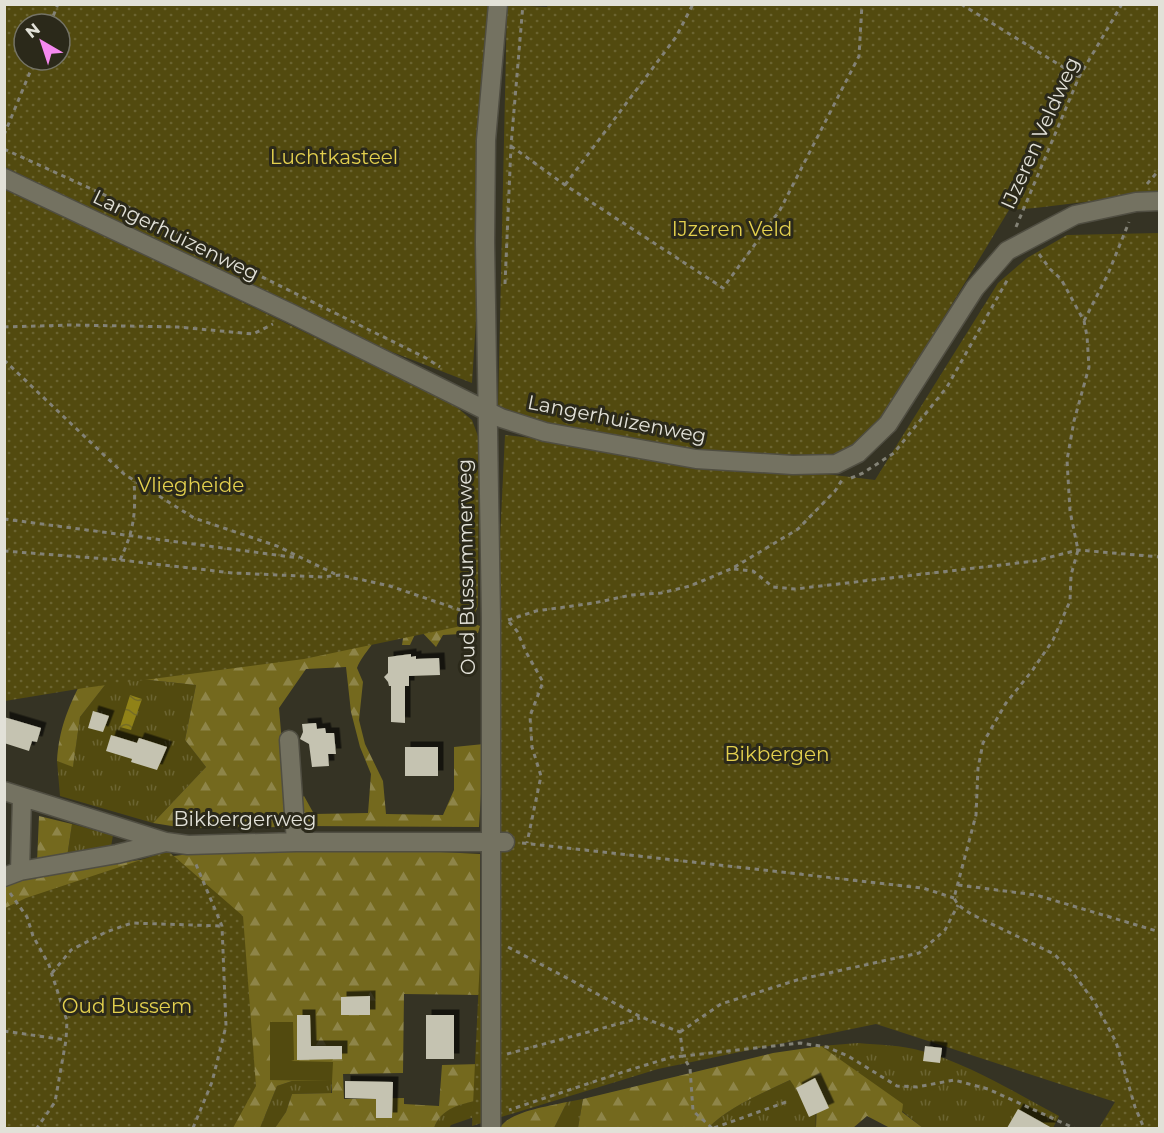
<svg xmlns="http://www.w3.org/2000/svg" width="1164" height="1133" viewBox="0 0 1164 1133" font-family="Montserrat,sans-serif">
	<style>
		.grass { fill: url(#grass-tufts) }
		.forest { fill: url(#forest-firs) }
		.park { fill: url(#park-dots); fill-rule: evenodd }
		.garden { fill: #524a0f }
		.water { fill: url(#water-waves) }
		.building { fill: #c5c3b1; filter: url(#shadow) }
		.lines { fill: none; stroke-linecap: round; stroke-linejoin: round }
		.minor-casing { stroke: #504e42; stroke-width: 21 }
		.path { stroke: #838276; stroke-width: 3; stroke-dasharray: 4.5 4.5; stroke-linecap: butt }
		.minor { stroke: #747261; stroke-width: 18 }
		.labels { text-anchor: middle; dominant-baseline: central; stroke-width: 6; stroke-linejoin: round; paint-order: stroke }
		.street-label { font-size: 20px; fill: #e2e1d8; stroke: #2b291a }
		.park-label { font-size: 20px; fill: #e3d04e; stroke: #2b291a }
	</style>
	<defs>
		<pattern id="grass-tufts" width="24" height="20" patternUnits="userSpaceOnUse" patternTransform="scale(1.5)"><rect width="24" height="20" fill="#524a0f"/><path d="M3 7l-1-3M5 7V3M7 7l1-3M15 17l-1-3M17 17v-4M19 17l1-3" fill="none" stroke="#6b6431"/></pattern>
		<pattern id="forest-firs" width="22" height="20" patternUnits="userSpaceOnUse" patternTransform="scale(1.5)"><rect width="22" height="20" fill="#74691e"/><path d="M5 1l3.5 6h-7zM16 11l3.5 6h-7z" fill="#8e8549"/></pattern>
		<pattern id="park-dots" width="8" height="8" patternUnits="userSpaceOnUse" patternTransform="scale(1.5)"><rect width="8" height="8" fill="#524a0f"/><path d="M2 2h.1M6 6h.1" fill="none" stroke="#6b6431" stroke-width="1.8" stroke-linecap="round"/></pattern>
		<pattern id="water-waves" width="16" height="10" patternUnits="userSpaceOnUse" patternTransform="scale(1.5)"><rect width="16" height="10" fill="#908217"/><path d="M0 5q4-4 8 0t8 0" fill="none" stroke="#756c26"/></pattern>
		<filter id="shadow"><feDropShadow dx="5.5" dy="-5.5" stdDeviation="0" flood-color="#0009"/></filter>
	</defs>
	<rect width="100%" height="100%" fill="#353324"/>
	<!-- grass -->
	<path class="grass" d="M112,676L196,685L185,740L206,767L153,823L60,796L57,761L73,766L80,717Z
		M72,824L113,835L111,847L67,857Z
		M858,1043C879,1045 901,1045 922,1051C969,1064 1016,1093 1059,1116L1053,1128H923L821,1046Z
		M790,1080C822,1094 814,1098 816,1128H708C730,1106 761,1094 790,1080Z
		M292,1081H332L331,1093L292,1094L286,1112L275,1128H260L277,1086Z
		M583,1099L578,1128H554L567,1102Z
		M480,1100V1115L451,1125L449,1128H434C441,1108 461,1103 480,1100Z"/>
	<!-- forest -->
	<path class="forest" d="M341,584H354L352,594L380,623C380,641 363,652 357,668L363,682L359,720L365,744L383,781L386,814L443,815L454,790V747L484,744L479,827L304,826L299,800L304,796L314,814L368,813L371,774L360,747L351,712L346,667L306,669L279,708L289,827L184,828L153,823L206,767L185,740L196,685L112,676L80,717L73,767L57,761C59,730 67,710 81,682C109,675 132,652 162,648C167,648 209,648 213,649C225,653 235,659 248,656C253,655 257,652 260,650C286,634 285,625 318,634L352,618L339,592Z
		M431,607L480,626L478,633L443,635L436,647L418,628L410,645H402L404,632Z
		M39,816L72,824L67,857L37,862Z
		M341,847L480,854V995L404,994L403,1073L343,1074L344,1099L404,1098V1104L439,1106L442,1065L480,1064V1100C461,1104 441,1108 434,1128H275L286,1112L292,1094L332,1093V1081H292L277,1086L260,1128H5V886L27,877L107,864L215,851Z
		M821,1046L903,1104L902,1112L923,1128H890L867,1116L853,1128H816L817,1100L808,1088L796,1089L790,1080C761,1094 730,1106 708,1128H578L583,1099L773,1053Z
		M567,1102L554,1128H500C508,1112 549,1106 567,1102Z"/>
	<!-- park -->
	<path class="park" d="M548,4L1159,5V193L1035,208L1009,210L881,421L864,438L843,453L819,455L742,454L616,444L498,409L507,5L547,7Z
		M5,5H496L472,383L374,345L5,167ZM24,24H60V60H24Z
		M4,187L453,404L472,420L479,439L478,606L471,624L304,659L84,688L5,701Z
		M1159,233V1128H1099L1115,1102L876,1024L658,1069L472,1126L505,435L875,480L998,283L1027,258L1067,235Z
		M168,851L243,916L256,1086L233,1128H5V908L26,898Z"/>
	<!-- garden -->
	<path class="garden" d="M270,1022H293L294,1060L291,1061L333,1062L332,1081L270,1080Z"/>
	<!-- water -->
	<path class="water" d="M130,695L142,699L131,730L120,727Z"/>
	<!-- building -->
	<path class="building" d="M411,654V657L416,656V659L439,658L440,675L409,676V686H405V723L391,722V686H389L388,682L384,677L388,673V657Z
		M93,711L109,716L103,732L88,728Z
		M4,717L41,728L37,742L32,741L29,751L4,743Z
		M316,723L317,729L325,728L326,733H334L336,754H328L329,766L312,767L309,744L300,739L303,732L302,724Z
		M111,735L137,743L139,738L167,747L157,770L131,762L132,759L106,751Z
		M405,747H438V776H405Z
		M370,996V1015H341V997Z
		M297,1015H310L311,1046H342V1059L297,1060Z
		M426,1015H454V1059H426Z
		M925,1046L942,1048L940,1063L923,1061Z
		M815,1078L829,1108L809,1117L796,1088Z
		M345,1081L393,1082L392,1118H376V1099L345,1098Z
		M1018,1109L1052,1128H1007Z"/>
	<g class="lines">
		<!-- minor casing -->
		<g class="minor-casing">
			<path id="minor" d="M4,178L292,314L501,418L545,432L696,459L793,465L836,464L858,453L888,424L975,288L1007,251L1075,215L1136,202L1160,201
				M289,740L296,842
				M4,791L166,842
				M20,871L22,797
				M4,877L20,871L117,854L166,842L188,845L296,842H505
				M491,1128V619L485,242L486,140L498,4"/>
		</g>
		<!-- path -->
		<path class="path" d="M961,4L1079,77
			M50,24L58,4
			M4,135L35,60
			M511,146L565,185L723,288L780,210L859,56L862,4
			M4,149L109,197L246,269L426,358L440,367
			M1147,184L1160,169
			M565,185L676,37L693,4
			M1016,227L1079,77L1122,4
			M1039,254L1050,269L1061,279L1084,321L1087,336L1089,367L1074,421L1067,460L1070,511L1078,550L1071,575L1070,601L1053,640L1032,671L1006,703L983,743L978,768L976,815L954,898L958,905L971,914L1054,954L1073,973L1095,1003L1116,1042L1135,1107L1144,1128
			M505,284L511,146L523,4
			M1084,321L1108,274L1129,222
			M4,327L71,325L178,327L253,334L273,324
			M4,360L124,474L194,518L277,546L335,574
			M851,478L863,473L894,453L947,387L1009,277
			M4,519L299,558
			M4,551L120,560L233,573L323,577L340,575L390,586L475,615
			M120,560C134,530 136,514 134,481
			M734,569L753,571L773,587L795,589L1035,561L1078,550L1160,557
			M508,620L536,611L594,603L631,595L661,593L690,586L733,568L798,529L835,491L842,480
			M509,622L517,631L526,652L543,682L530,716L532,747L541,776L527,843
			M522,843L923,888L954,898
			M958,885L1036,895L1160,932
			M10,893L27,917L33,936L49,965L67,1021L66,1040L55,1102L37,1128
			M508,947L641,1017L680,1032L683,1056L672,1057L623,1072L509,1110
			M52,973L71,950L106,932L132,923L222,926
			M4,1031L66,1040
			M680,1032L721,1004L797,980L919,953L945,930L958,905
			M507,1054L640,1018
			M193,1128L212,1082L226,1026L222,926L195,862
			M712,1128L693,1111L690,1068L683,1056L800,1043L827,1047L848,1056L897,1086L917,1087L954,1080L988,1089L1074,1128
			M714,1128L786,1102"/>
		<!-- minor -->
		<use href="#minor" class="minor"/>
	</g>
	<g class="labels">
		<!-- street labels -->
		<g class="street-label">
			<text transform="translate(1040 133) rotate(-66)">IJzeren Veldweg</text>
			<text transform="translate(176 235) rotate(26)">Langerhuizenweg</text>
			<text transform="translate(617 419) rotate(11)">Langerhuizenweg</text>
			<text transform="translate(466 567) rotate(-91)">Oud Bussummerweg</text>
			<text x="245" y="819">Bikbergerweg</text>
		</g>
		<!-- park labels -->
		<g class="park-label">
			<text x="334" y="157">Luchtkasteel</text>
			<text x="732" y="229">IJzeren Veld</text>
			<text x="191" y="485">Vliegheide</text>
			<text x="777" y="754">Bikbergen</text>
			<text x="127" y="1006">Oud Bussem</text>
		</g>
	</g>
	<!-- border -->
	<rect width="1164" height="1133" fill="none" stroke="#e2e1d8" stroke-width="12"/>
	<!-- north arrow -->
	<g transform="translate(42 42) rotate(321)"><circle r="28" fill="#2b291a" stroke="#747366" stroke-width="1.5"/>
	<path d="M0-4.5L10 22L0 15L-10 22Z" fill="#f589ef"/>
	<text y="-9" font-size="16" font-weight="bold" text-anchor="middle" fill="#e2e1d8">N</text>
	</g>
</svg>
